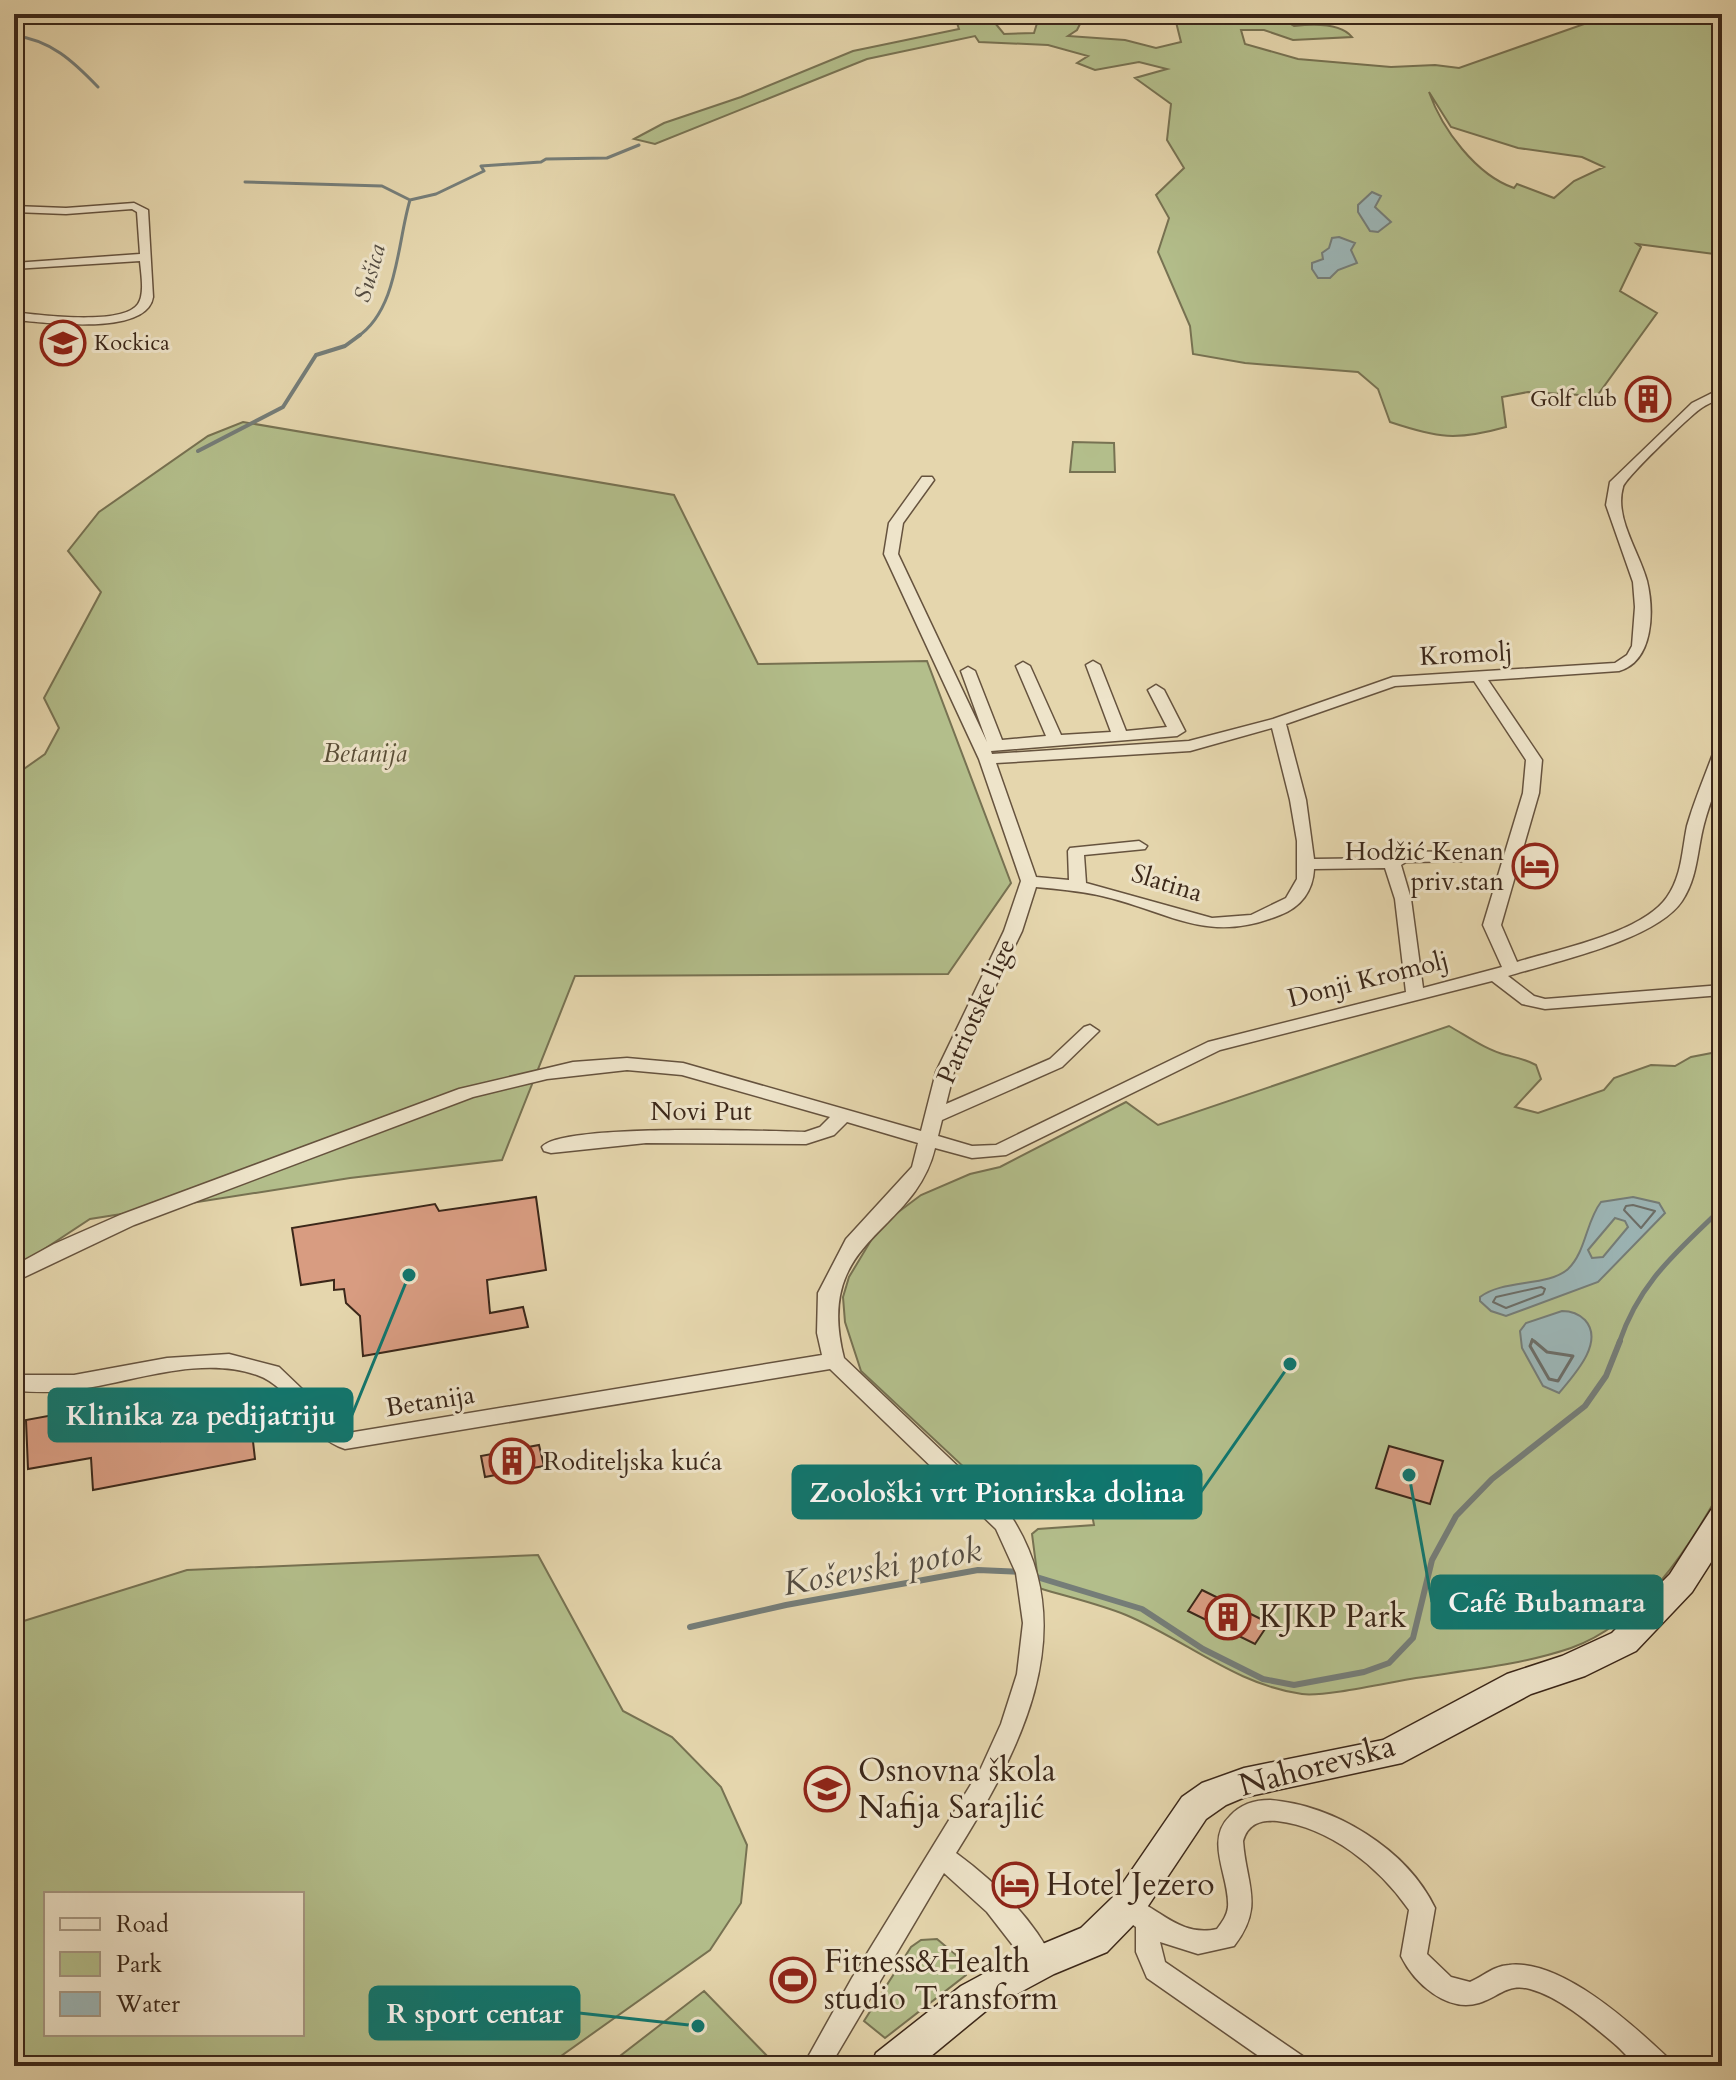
<svg xmlns="http://www.w3.org/2000/svg" width="1736" height="2080" viewBox="0 0 1736 2080" font-family="Cardo,serif">
	<style>
		.green { fill: #b3be8b; stroke: #777252; stroke-width: 2; fill-rule: evenodd }
		.water { fill: #9cb6b7; stroke: #757d78; stroke-width: 2; fill-rule: evenodd }
		.lines { fill: none; stroke-linecap: round; stroke-linejoin: round }
		.shore-far1 { stroke: #6c6e68; stroke-width: 2 }
		.shore { stroke: #6c6e68; stroke-width: 3 }
		.stream-far3 { stroke: #757d78; stroke-width: 3 }
		.stream-far2 { stroke: #757d78; stroke-width: 4 }
		.stream-far1 { stroke: #757d78; stroke-width: 5 }
		.stream { stroke: #757d78; stroke-width: 6 }
		.building { fill: #d89c81; stroke: #3b2719; stroke-width: 2 }
		.street-casing { stroke: #66533e; stroke-width: 3 }
		.secondary-casing { stroke: #3b2719; stroke-width: 3 }
		.street { fill: #eee4ca; fill-rule: evenodd }
		.secondary { fill: #eee4ca; fill-rule: evenodd }
		.labels { text-anchor: middle; dominant-baseline: central; stroke-width: 6; stroke-linejoin: round; paint-order: stroke }
		.far-poi-label { font-size: 22px; fill: #3b2719; stroke: #eee4ca; text-anchor: start }
		.far-water-label { font-size: 24px; font-style: italic; fill: #534b40; stroke: #eee4ca }
		.street-label { font-size: 26px; fill: #3b2719; stroke: #eee4ca }
		.park-label { font-size: 26px; font-style: italic; fill: #594d36; stroke: #eee4ca }
		.poi-label { font-size: 26px; fill: #3b2719; stroke: #eee4ca; text-anchor: end }
		.near-poi-label { font-size: 32px; fill: #3b2719; stroke: #eee4ca; text-anchor: start }
		.near-street-label { font-size: 32px; fill: #3b2719; stroke: #eee4ca }
		.near-water-label { font-size: 34px; font-style: italic; fill: #534b40; stroke: #eee4ca }
		.leader { fill: none; stroke: #0f766e; stroke-width: 3 }
		.callout-dot { fill: #0f766e; stroke: #eee4ca; stroke-width: 3 }
		.callout { fill: #0f766e; stroke: #0f766e; stroke-width: 3 }
		.callout-label { font-size: 28px; text-anchor: middle; font-weight: bold; fill: #fff }
	</style>
	<rect width="100%" height="100%" fill="#e5d6ad"/>
	<filter id="stains"><feTurbulence type="fractalNoise" baseFrequency=".0025" numOctaves="4"/><feColorMatrix values="0 0 0 0 .2 0 0 0 0 .09 0 0 0 0 .02 0 0 0 .5 -.17"/></filter>
	<radialGradient id="worn" r=".72"><stop offset=".6" stop-color="#630" stop-opacity="0"/><stop offset="1" stop-color="#630" stop-opacity=".3"/></radialGradient>
	<!-- green -->
	<path class="green" d="M954,14H1005L995,23L1004,34L1034,33L1038,20C1054,16 1067,10 1084,16L1077,30L1068,36L1125,40L1156,48L1181,42L1174,14C1207,14 1268,8 1294,26C1311,24 1340,22 1352,37L1293,40L1264,30H1241L1245,44L1298,59L1391,67L1435,65L1459,68L1604,17L1681,20L1722,17V255L1637,244L1641,247L1620,291L1657,313L1597,396L1528,392L1502,397L1506,427C1456,441 1438,438 1390,422L1378,389L1358,372L1245,363L1193,354L1190,326L1158,252L1169,218L1156,195L1184,168L1167,140L1171,104L1135,78L1167,69L1139,62L1095,70L1077,63L1088,56L1048,45L979,42L975,36L867,59L655,144L634,139L664,123L741,97L853,51L959,29ZM1429,92L1451,127L1518,148L1582,157L1604,167L1574,181L1554,198L1517,184L1514,188C1476,175 1442,129 1429,92Z
		M243,422L674,495L758,664L927,661L1011,883L948,974L575,976L502,1160L350,1178L90,1219L14,1269V776L45,754L59,728L44,698L101,592L68,551L99,512L208,436Z
		M1073,442L1114,443L1115,472H1070Z
		M1449,1026C1467,1036 1486,1050 1506,1055C1518,1058 1525,1059 1536,1065L1541,1079L1515,1107L1538,1113L1604,1090L1614,1078L1651,1065L1675,1066L1691,1057L1722,1051V1488C1688,1550 1641,1623 1571,1648C1521,1665 1468,1670 1416,1678C1390,1682 1325,1697 1302,1694C1236,1685 1186,1640 1126,1615C1099,1604 1068,1597 1039,1588L1032,1534L1038,1529L1094,1525L1090,1504L1021,1508L999,1500L861,1371L845,1322L843,1297L849,1277L873,1237L893,1216L921,1195L970,1174L1000,1167L1126,1102L1158,1125Z
		M538,1555L623,1711L672,1737L721,1787L747,1845L741,1903L710,1950L547,2066H14V1624L187,1570ZM46,1894H302V2034H46Z
		M937,1939L962,1960L966,1975L885,2038L864,2021L911,1947L921,1940Z
		M704,1991L771,2060L764,2066H607Z"/>
	<!-- water -->
	<path class="water" d="M1372,192L1381,196L1375,207L1391,222L1378,232L1370,231L1358,212V205Z
		M1339,237L1355,243L1351,250L1357,263L1338,270L1330,278H1318L1312,269V263L1323,259L1322,253L1329,248L1332,238Z
		M1633,1197L1659,1203L1665,1213L1598,1282L1506,1316L1491,1311L1480,1301V1297C1503,1279 1548,1287 1568,1269C1586,1252 1586,1221 1601,1202ZM1615,1218L1625,1221L1628,1227L1603,1257L1592,1258L1588,1250Z
		M1562,1311C1571,1311 1578,1313 1585,1320C1605,1342 1574,1375 1559,1393L1543,1386L1522,1348L1520,1331L1526,1323Z"/>
	<g class="lines">
		<!-- shore-far1 -->
		<path class="shore-far1" d="M1633,1205L1655,1211L1641,1228L1624,1210L1626,1206Z
			M1541,1287L1545,1289L1543,1294L1506,1308L1493,1302L1496,1297Z
			M1531,1343L1532,1339L1536,1343"/>
		<!-- shore -->
		<path class="shore" d="M1532,1341L1530,1346L1549,1379L1558,1381L1573,1356L1547,1352L1534,1341"/>
		<!-- stream-far3 -->
		<path class="stream-far3" d="M14,36C50,39 74,62 98,87
			M245,182L382,186L410,200
			M357,337C398,310 397,243 410,200L436,194L484,171L481,166L541,162L546,159L607,158L639,145"/>
		<!-- stream-far2 -->
		<path class="stream-far2" d="M198,451L283,407L316,355L345,346L360,335"/>
		<!-- stream-far1 -->
		<path class="stream-far1" d="M1619,1343C1640,1281 1677,1252 1722,1208"/>
		<!-- stream -->
		<path class="stream" d="M1030,1575L1142,1609L1203,1649L1263,1679L1294,1685L1364,1672L1389,1663L1413,1638L1432,1560L1456,1516L1492,1479L1585,1406L1606,1376L1620,1341
			M690,1627L786,1605L978,1570L1021,1572"/>
	</g>
	<!-- building -->
	<path class="building" d="M1649,385L1666,395L1658,409L1633,410L1632,396Z
		M536,1197L546,1270L487,1280L490,1313L523,1307L528,1327L363,1356L360,1316L346,1303L344,1289L334,1290V1280L301,1285L292,1228L435,1204L439,1211Z
		M157,1396L161,1441L251,1424L255,1459L93,1490L91,1458L28,1469L26,1420Z
		M539,1445L544,1466L485,1477L481,1456Z
		M1389,1446L1443,1461L1430,1504L1376,1488Z
		M1202,1590L1269,1623L1255,1644L1188,1611Z"/>
	<g class="lines">
		<!-- street casing -->
		<g class="street-casing">
			<path id="street" d="M134,203L148,210L153,297C147,337 43,322 14,320V312C38,315 123,326 138,304C145,294 141,273 140,261L14,269V263L140,254L137,212L132,209L66,214L14,212V206L66,208Z
				M1722,388V397C1715,401 1707,404 1700,409C1689,417 1625,478 1623,487C1614,518 1639,551 1647,581C1654,610 1654,661 1619,671L1488,680L1542,760L1539,793L1501,925L1517,962C1559,949 1642,933 1667,897C1682,876 1682,850 1687,826C1694,801 1705,776 1714,751L1722,746C1722,780 1712,794 1704,824C1697,850 1698,877 1682,901C1656,940 1554,962 1508,976L1534,996L1545,999L1722,985V995L1545,1009L1522,1004L1492,981L1220,1050L1006,1155L972,1158L935,1148C914,1236 813,1237 844,1358C885,1397 926,1436 967,1475C982,1489 1004,1504 1014,1521C1083,1634 1018,1754 956,1853C994,1881 1034,1919 1054,1962L1050,1970L1041,1974L1032,1970L987,1912L944,1873L830,2066H803L852,1978L981,1768L1001,1724L1017,1674L1023,1623L1016,1573L996,1529L830,1369L345,1449C306,1437 295,1388 257,1375C199,1355 133,1382 75,1390C55,1393 35,1392 14,1391V1375H74L167,1358L229,1354L279,1367L348,1433L822,1355L817,1333L818,1293L846,1239L912,1167L918,1143L847,1122L834,1135L806,1144L646,1143L551,1153L544,1151L542,1147C561,1123 766,1131 805,1132L820,1127L830,1117L682,1075L627,1070L547,1079L473,1097L134,1225L14,1282V1266L54,1244L120,1215L459,1089L573,1062L627,1058L683,1063L921,1131L936,1072L1004,931L1021,881L979,759L884,554L889,523L922,477H932L934,480L903,523L898,554L987,742L961,671L968,667L975,671L1002,740L1046,736L1016,666L1023,662L1030,666L1061,735L1111,732L1086,665L1093,661L1100,665L1126,731L1167,727L1148,690L1156,685L1164,690L1185,731L1177,736L991,751L992,754L1189,741L1273,719L1393,677L1615,663L1627,655L1632,646L1635,607L1633,582L1606,505L1610,482L1692,403ZM1474,681L1526,760L1523,793L1483,925L1502,967L1423,988L1411,899L1401,865L1406,862L1476,861L1484,856L1476,851L1403,852L1389,858L1314,859L1306,800L1286,724L1395,686ZM1272,728L1290,800L1297,841V879L1286,898L1251,915L1212,918L1086,883L1084,855L1145,849L1147,846L1139,841L1070,848L1068,851L1069,880L1036,877L996,763L1190,751ZM1385,868L1395,899L1406,992L1208,1042L996,1145L972,1146L938,1136L942,1120L1062,1067L1099,1031L1090,1025L1084,1027L1050,1059L946,1104L954,1072L1022,931L1036,887C1058,889 1081,891 1102,896C1171,912 1207,945 1280,915C1301,907 1313,891 1314,869Z
				M1270,1800C1334,1805 1407,1849 1435,1908L1427,1954L1451,1977L1470,1982C1484,1976 1493,1966 1509,1965C1561,1959 1632,2024 1667,2057L1671,2066C1663,2066 1649,2069 1640,2066C1633,2064 1624,2052 1617,2046C1592,2025 1562,1998 1530,1989C1507,1983 1499,1997 1479,2003C1447,2013 1414,1983 1401,1956L1409,1910C1379,1867 1330,1827 1277,1821C1260,1820 1248,1824 1243,1841C1246,1885 1265,1906 1234,1946L1198,1954L1160,1942L1165,1962L1304,2057L1308,2066H1273L1147,1978L1136,1952V1927L1118,1915L1114,1907L1118,1899L1127,1896C1159,1907 1180,1938 1217,1929C1222,1922 1227,1916 1228,1907C1230,1877 1204,1841 1230,1816C1241,1804 1254,1800 1270,1800Z"/>
		</g>
		<!-- secondary casing -->
		<g class="secondary-casing">
			<path id="secondary" d="M1722,1507V1545L1692,1592L1636,1651L1585,1676L1531,1694L1402,1763L1245,1797L1226,1805L1206,1819L1140,1918L1107,1952L1054,1974L987,2010L919,2066H871L876,2053L961,1986L1028,1950L1081,1928L1114,1896L1182,1797L1202,1783L1244,1768L1383,1740L1507,1674L1562,1656L1612,1633L1670,1574L1711,1510Z"/>
		</g>
		<!-- street -->
		<use href="#street" class="street"/>
		<!-- secondary -->
		<use href="#secondary" class="secondary"/>
	</g>
	<!-- icons -->
	<defs>
		<g id="school-ring" transform="scale(2.3)"><circle r="9.5" fill="#eee4ca" stroke="#8f2418" stroke-width="1.5"/><path d="M0-5L7-2L0 1L-7-2ZM-4 1L0 2.5L4 1V4Q0 6-4 4Z" fill="#8f2418"/></g>
		<g id="building-ring" transform="scale(2.3)"><circle r="9.5" fill="#eee4ca" stroke="#8f2418" stroke-width="1.5"/><path d="M-4-6H4V6H1V3H-1V6H-4ZM-2.5-4.3h1.7v1.8h-1.7ZM.8-4.3h1.7v1.8H.8ZM-2.5-1h1.7V.8h-1.7ZM.8-1h1.7V.8H.8Z" fill="#8f2418"/></g>
		<g id="hotel-ring" transform="scale(2.3)"><circle r="9.5" fill="#eee4ca" stroke="#8f2418" stroke-width="1.5"/><path d="M-6-4.5h1.5V1H6V5H4.5V3h-9V5H-6ZM-4 0a1.8 1.8 0 1 1 3.6 0ZM.5 0V-2.5h3Q6-2.5 6 0Z" fill="#8f2418"/></g>
		<g id="stadium-ring" transform="scale(2.3)"><circle r="9.5" fill="#eee4ca" stroke="#8f2418" stroke-width="1.5"/><path d="M0-5a6.5 5 0 1 0 0 10a6.5 5 0 1 0 0-10ZM-3.5-1.8h7v3.6h-7Z" fill="#8f2418"/></g>
	</defs>
	<g fill-rule="evenodd">
		<use href="#school-ring" x="63" y="343"/>
		<use href="#building-ring" x="1648" y="399"/>
		<use href="#hotel-ring" x="1535" y="866"/>
		<use href="#building-ring" x="512" y="1461"/>
		<use href="#building-ring" x="1228" y="1617"/>
		<use href="#school-ring" x="827" y="1789"/>
		<use href="#hotel-ring" x="1015" y="1885"/>
		<use href="#stadium-ring" x="793" y="1980"/>
	</g>
	<g class="labels">
		<!-- far-poi labels -->
		<g class="far-poi-label">
			<text x="94" y="343">Kockica</text>
			<text x="1617" y="399" text-anchor="end">Golf club</text>
		</g>
		<!-- far-water labels -->
		<g class="far-water-label">
			<text transform="translate(370 273) rotate(-74)">Sušica</text>
		</g>
		<!-- street labels -->
		<g class="street-label">
			<text transform="translate(1466 654) rotate(-3)">Kromolj</text>
			<text transform="translate(1167 883) rotate(17)">Slatina</text>
			<text transform="translate(1368 979) rotate(-14)">Donji Kromolj</text>
			<text transform="translate(976 1011) rotate(-66)">Patriotske lige</text>
			<text x="701" y="1111">Novi Put</text>
			<text transform="translate(430 1401) rotate(-9)">Betanija</text>
		</g>
		<!-- park labels -->
		<g class="park-label">
			<text x="365" y="753">Betanija</text>
		</g>
		<!-- poi labels -->
		<g class="poi-label">
			<text x="1504" y="851">Hodžić Kenan<tspan x="1504" dy="30">priv.stan</tspan></text>
			<text x="543" y="1461" text-anchor="start">Roditeljska kuća</text>
		</g>
		<!-- near-poi labels -->
		<g class="near-poi-label">
			<text x="1259" y="1617">KJKP Park</text>
			<text x="858" y="1771">Osnovna škola<tspan x="858" dy="37">Nafija Sarajlić</tspan></text>
			<text x="1046" y="1885">Hotel Jezero</text>
			<text x="824" y="1962">Fitness&amp;Health<tspan x="824" dy="37">studio Transform</tspan></text>
		</g>
		<!-- near-street labels -->
		<g class="near-street-label">
			<text transform="translate(1317 1766) rotate(-15)">Nahorevska</text>
		</g>
		<!-- near-water labels -->
		<g class="near-water-label">
			<text transform="translate(882 1567) rotate(-10)">Koševski potok</text>
		</g>
	</g>
	<!-- callouts -->
	<path class="leader" d="M409 1275L352 1415M1290 1364L1201 1492M1409 1475L1432 1602M698 2026L579 2013"/>
	<g class="callout-dot">
		<circle cx="409" cy="1275" r="8"/>
		<circle cx="1290" cy="1364" r="8"/>
		<circle cx="1409" cy="1475" r="8"/>
		<circle cx="698" cy="2026" r="8"/>
	</g>
	<g class="callout">
		<rect x="49" y="1389" width="303" height="52" rx="8"/>
		<rect x="793" y="1466" width="408" height="52" rx="8"/>
		<rect x="1432" y="1576" width="230" height="52" rx="8"/>
		<rect x="370" y="1987" width="209" height="52" rx="8"/>
	</g>
	<g class="callout-label">
		<text x="201" y="1425">Klinika za pedijatriju</text>
		<text x="997" y="1502">Zoološki vrt Pionirska dolina</text>
		<text x="1547" y="1612">Café Bubamara</text>
		<text x="475" y="2023">R sport centar</text>
	</g>
	<!-- margin -->
	<rect width="1736" height="2080" fill="none" stroke="#e5d6ad" stroke-width="48"/>
	<rect x="16" y="16" width="1704" height="2048" fill="none" stroke="#3b2719" stroke-width="4"/>
	<rect x="24" y="24" width="1688" height="2032" fill="none" stroke="#3b2719" stroke-width="2"/>
	<!-- legend -->
	<rect x="44" y="1892" width="260" height="144" fill="#eee4ca" stroke="#a69883" stroke-width="2"/>
	<rect x="60" y="1918" width="40" height="12" fill="#eee4ca" stroke="#a69883" stroke-width="2"/>
	<text x="116" y="1932" font-size="24" fill="#3b2719">Road</text>
	<rect x="60" y="1952" width="40" height="24" fill="#b3be8b" stroke="#a69883" stroke-width="2"/>
	<text x="116" y="1972" font-size="24" fill="#3b2719">Park</text>
	<rect x="60" y="1992" width="40" height="24" fill="#9cb6b7" stroke="#a69883" stroke-width="2"/>
	<text x="116" y="2012" font-size="24" fill="#3b2719">Water</text>
	<rect width="100%" height="100%" filter="url(#stains)"/>
	<rect width="100%" height="100%" fill="url(#worn)"/>
</svg>
